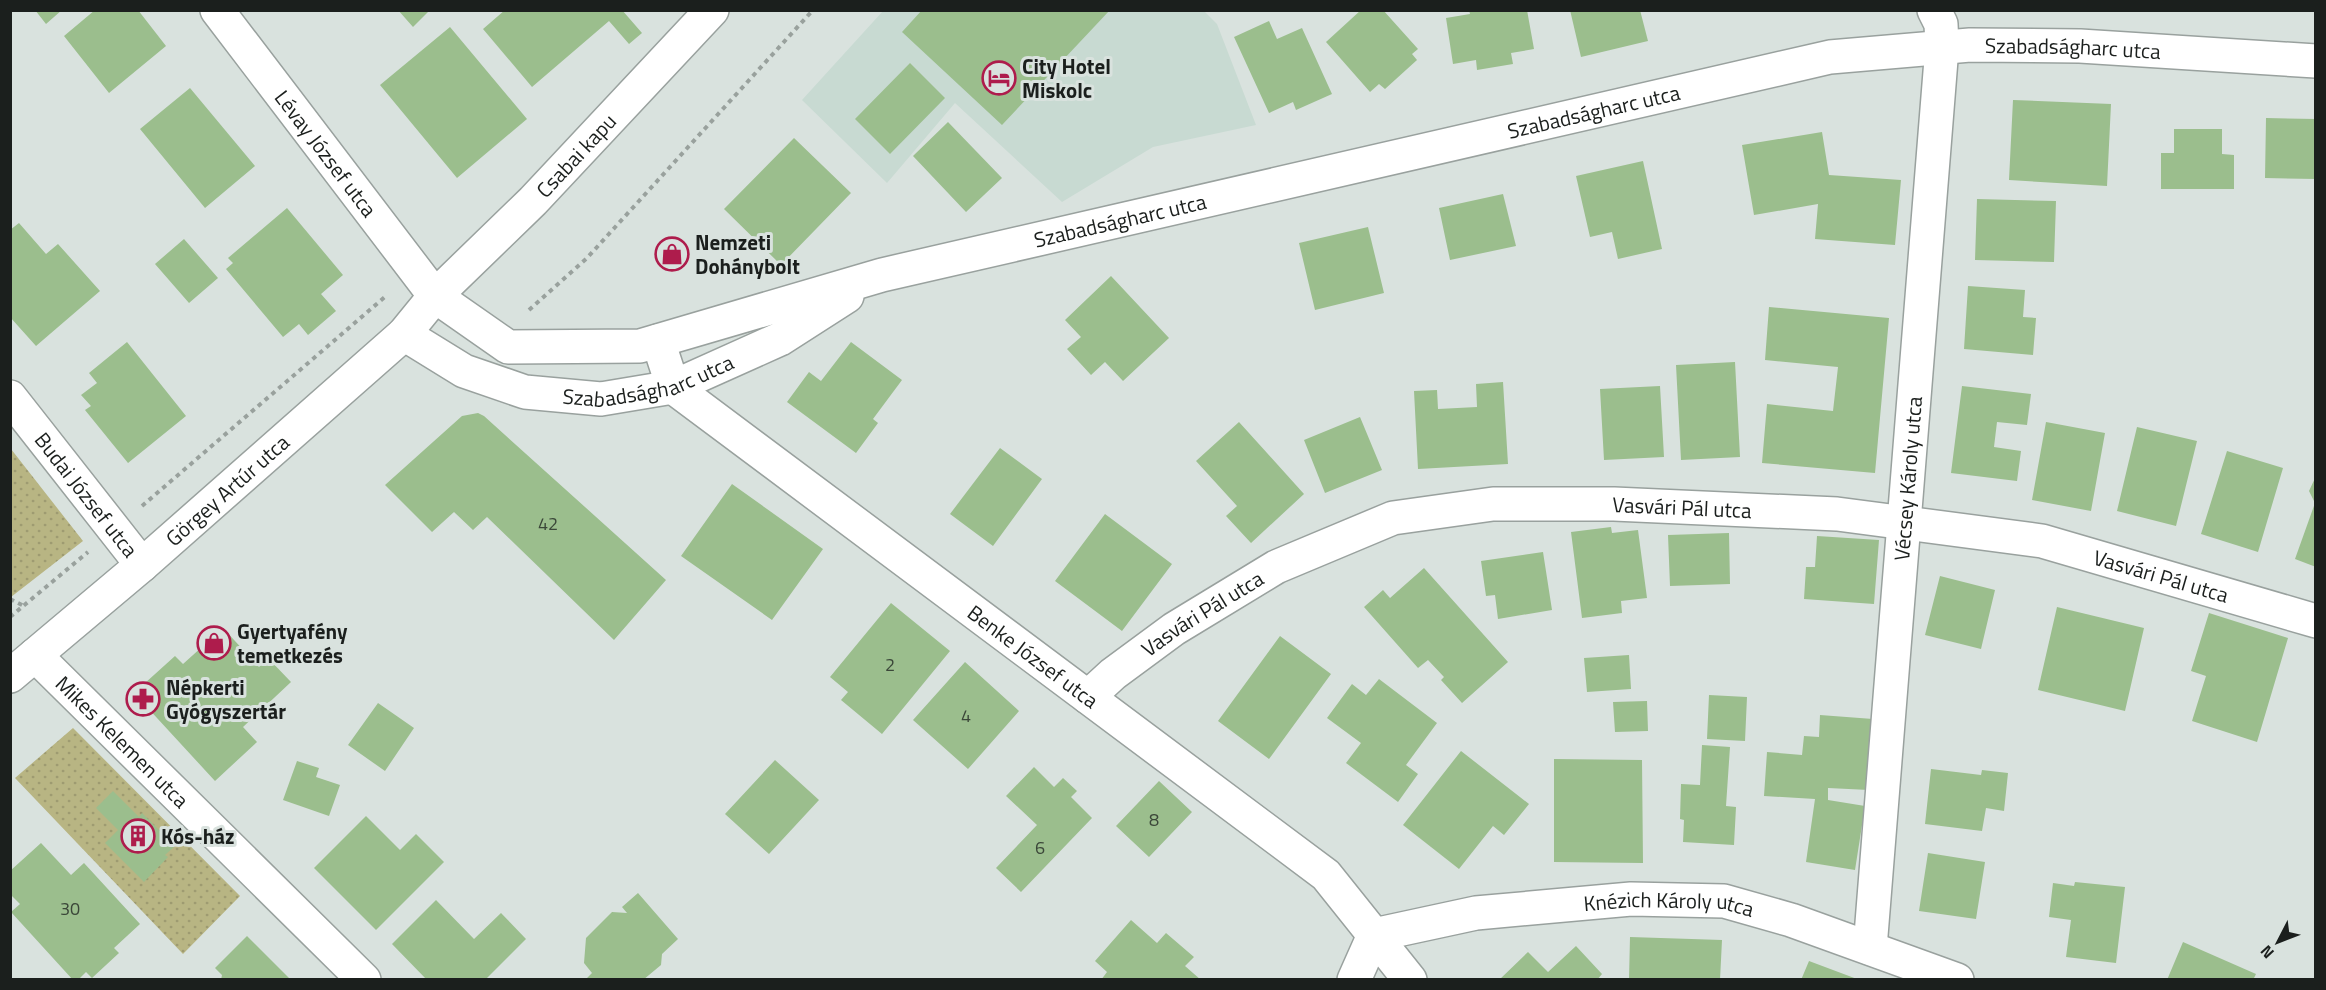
<svg xmlns="http://www.w3.org/2000/svg" width="2326" height="990" viewBox="0 0 2326 990" font-family="'Titillium Web',sans-serif">
	<style>
		.built { fill: #c8dad2 }
		.park { fill: url(#park-dots) }
		.building { fill: #9bbe8d }
		.lines { fill: none; stroke-linecap: round; stroke-linejoin: round }
		.minor-casing { stroke: #99a19e; stroke-width: 36 }
		.path { stroke: #99a19d; stroke-width: 4; stroke-dasharray: 4.5 4.5; stroke-linecap: butt }
		.minor { stroke: #fff; stroke-width: 33 }
		.labels { text-anchor: middle; dominant-baseline: central; stroke-width: 6; stroke-linejoin: round; paint-order: stroke }
		.number-label { font-size: 18px; fill: #3b4739 }
		.street-label { font-size: 21px; fill: #1b1f1d; stroke: #d9e2de }
		.poi-label { font-size: 21px; font-weight: bold; fill: #1b1f1d; stroke: #d9e2de; text-anchor: start }
	</style>
	<defs>
		<pattern id="park-dots" width="8" height="8" patternUnits="userSpaceOnUse" patternTransform="scale(1.5)"><rect width="8" height="8" fill="#b8b583"/><path d="M2 2h.1M6 6h.1" fill="none" stroke="#9e9b71" stroke-width="1.8" stroke-linecap="round"/></pattern>
	</defs>
	<rect width="100%" height="100%" fill="#d9e2de"/>
	<!-- built -->
	<path class="built" d="M883,11H1204L1217,24L1256,125L1153,147L1062,202L955,103L887,183L802,100Z"/>
	<!-- park -->
	<path class="park" d="M11,449L83,541L11,597Z
		M73,728L240,896L183,954L15,778Z"/>
	<!-- building -->
	<path class="building" d="M35,10H62L46,24Z
		M95,10H138L166,46L109,93L64,36Z
		M398,10H430L413,27Z
		M505,10H622L642,33L629,44L609,21L532,87L483,29Z
		M922,10H1110L1002,125L902,32Z
		M1361,10H1383L1418,49L1412,54L1417,60L1385,89L1379,84L1370,92L1326,42Z
		M1469,10H1527L1534,49L1511,53L1513,64L1477,70L1476,60L1453,64L1446,18L1470,14Z
		M1570,10H1640L1648,41L1581,57Z
		M1269,21L1277,39L1302,28L1332,94L1296,110L1293,102L1269,113L1234,37Z
		M450,27L527,119L457,178L380,85Z
		M910,63L945,98L890,154L855,119Z
		M190,88L255,166L205,208L140,129Z
		M2013,100L2111,104L2107,186L2009,180Z
		M2266,118L2316,119V179L2265,178Z
		M948,122L1002,178L966,212L913,156Z
		M2174,129H2222V154L2234,155V189H2161V153H2174Z
		M1822,132L1829,175L1901,180L1895,245L1815,239L1818,204L1754,215L1742,145Z
		M794,138L851,193L781,265L724,209Z
		M1643,161L1662,249L1618,259L1612,232L1590,237L1576,176Z
		M1503,194L1516,246L1450,260L1439,208Z
		M1977,199L2056,201L2054,262L1975,260Z
		M287,208L343,275L321,294L336,311L308,335L299,324L283,337L226,269L233,263L228,258Z
		M19,223L46,254L58,244L100,291L36,346L10,317V230Z
		M1368,227L1384,293L1315,310L1299,243Z
		M184,239L218,278L189,303L155,264Z
		M1111,276L1169,338L1123,381L1105,362L1091,375L1067,349L1081,337L1065,320Z
		M1968,286L2025,290L2023,317L2036,318L2033,355L1964,349Z
		M1769,307L1889,318L1875,473L1762,463L1767,404L1833,411L1838,367L1765,360Z
		M127,342L186,416L128,463L85,410L91,406L81,395L97,383L89,373Z
		M851,342L902,380L873,419L878,423L856,453L787,402L809,372L821,381Z
		M1735,362L1740,457L1681,460L1676,365Z
		M1503,382L1508,464L1418,469L1414,391L1437,390L1438,409L1477,407L1476,384Z
		M1660,386L1664,457L1604,460L1600,389Z
		M1962,386L2031,394L2027,425L1997,422L1994,447L2021,451L2017,481L1951,473Z
		M478,413L484,416L666,580L614,640L487,517L473,530L454,512L432,532L385,485L462,416Z
		M1360,417L1382,470L1325,493L1304,440Z
		M1239,422L1304,494L1251,543L1226,516L1237,506L1196,461Z
		M2046,422L2105,433L2091,511L2032,500Z
		M2137,427L2197,441L2176,526L2117,511Z
		M1000,448L1042,479L993,546L950,514Z
		M2227,451L2283,468L2258,552L2201,534Z
		M2316,476V567L2295,559L2315,503L2309,491Z
		M732,484L823,549L772,620L681,556Z
		M1105,514L1172,564L1122,631L1055,581Z
		M1611,527L1612,533L1638,530L1647,598L1621,601L1622,613L1582,618L1571,532Z
		M1729,533L1730,584L1670,586L1668,535Z
		M1817,536L1879,540L1874,604L1804,599L1806,567H1815Z
		M1543,552L1552,610L1498,619L1495,595L1486,596L1481,561Z
		M1424,568L1508,662L1462,703L1441,680L1444,677L1428,660L1418,668L1364,607L1383,590L1390,598Z
		M1940,576L1995,590L1981,649L1925,635Z
		M891,603L950,651L882,734L841,700L848,692L830,677Z
		M2057,607L2144,628L2125,711L2038,690Z
		M2209,613L2288,638L2257,742L2192,721L2206,676L2191,671Z
		M223,628L259,667L268,658L291,682L243,727L257,742L215,781L134,693L175,656L183,664Z
		M1280,636L1331,674L1269,759L1218,721Z
		M1629,655L1631,689L1587,692L1584,658Z
		M965,662L1019,711L968,769L913,720Z
		M1379,679L1437,723L1406,765L1418,774L1398,802L1346,763L1361,743L1327,718L1352,684L1366,695Z
		M1709,695L1747,697L1745,741L1707,739Z
		M1647,701L1648,731L1615,732L1613,702Z
		M378,703L414,728L385,771L348,745Z
		M1820,715L1873,719L1869,790L1828,788V800L1865,806L1855,870L1806,862L1815,799L1764,796L1767,752L1802,755L1804,736L1819,737Z
		M1702,745L1730,747L1726,806L1736,807L1734,845L1683,842L1684,820L1680,819L1681,784L1700,785Z
		M1461,751L1529,804L1504,835L1493,826L1459,869L1403,825Z
		M1554,759L1642,760L1643,863L1554,862Z
		M775,760L819,800L769,854L725,814Z
		M297,761L319,768L316,777L340,785L329,816L283,800Z
		M1034,767L1054,787L1063,778L1077,791L1071,797L1092,818L1021,892L996,868L1037,825L1006,796Z
		M1931,769L1981,775L1982,770L2008,773L2004,811L1986,808L1982,831L1925,824Z
		M1159,781L1192,812L1149,857L1116,826Z
		M113,791L139,817L142,813L175,846L165,855L168,857L144,882L105,843L118,830L96,808Z
		M366,816L400,850L416,834L444,862L376,930L314,868Z
		M41,843L71,875L84,863L140,924L114,948L119,953L92,978L86,972L78,980H73L11,912L20,904L10,894V871Z
		M1928,853L1985,862L1976,919L1919,911Z
		M2075,882L2125,887L2116,963L2066,957L2071,920L2049,917L2053,883L2074,886Z
		M638,893L678,939L662,954L661,965L643,980H585L592,973L584,963L586,938L612,912L627,913L622,907Z
		M436,900L474,939L501,913L526,939L485,980H427L392,944Z
		M1131,920L1157,943L1166,933L1194,957L1185,966L1201,980H1101L1107,972L1095,961Z
		M247,936L291,980H221L222,975L215,968Z
		M1630,937L1722,940L1720,980H1629Z
		M2183,942L2256,974L2253,980H2167Z
		M1576,946L1602,974L1597,980H1499L1528,952L1548,972Z
		M1809,961L1857,979V980H1801Z"/>
	<g class="lines">
		<!-- minor casing -->
		<g class="minor-casing">
			<g id="minor">
				<path id="s1" d="M217,10L435,296L508,347L640,346L882,275L1830,57L1970,45L2080,46L2316,61"/>
				<path id="s2" d="M404,334L464,371L525,392L601,399L673,387L780,339L847,296"/>
				<path id="s3" d="M658,341L673,387L1326,875L1410,980"/>
				<path id="s4" d="M10,397L142,565"/>
				<path id="s5" d="M35,655L364,980"/>
				<path id="s6" d="M10,676L142,565L404,334L435,296L533,201L712,10"/>
				<path id="s7" d="M1088,697L1113,674L1174,629L1276,567L1393,518L1493,504H1614L1837,514L2042,541L2316,621"/>
				<path id="s8" d="M1374,935L1476,913L1631,899L1724,901L1791,920L1957,980"/>
				<path id="s9" d="M1870,948L1942,47L1941,24L1934,10"/>
				<path d="M1354,980L1374,935"/>
			</g>
		</g>
		<!-- path -->
		<path class="path" d="M529,310L587,258L813,10
			M142,506L386,296
			M10,599L24,606
			M10,617L88,552"/>
		<!-- minor -->
		<use href="#minor" class="minor"/>
	</g>
	<!-- icons -->
	<defs>
		<g id="hotel-ring" transform="scale(1.725)"><circle r="9.5" fill="#d9e2de" stroke="#ae1c4c" stroke-width="1.5"/><path d="M-6-4.5h1.5V1H6V5H4.5V3h-9V5H-6ZM-4 0a1.8 1.8 0 1 1 3.6 0ZM.5 0V-2.5h3Q6-2.5 6 0Z" fill="#ae1c4c"/></g>
		<g id="shop-ring" transform="scale(1.725)"><circle r="9.5" fill="#d9e2de" stroke="#ae1c4c" stroke-width="1.5"/><path d="M-5-2.5h2.3a2.7 3.5 0 0 1 5.4 0H5L5.5 6h-11ZM-1.5-2.5h3a1.5 2.3 0 0 0-3 0Z" fill="#ae1c4c"/></g>
		<g id="pharmacy-ring" transform="scale(1.725)"><circle r="9.5" fill="#d9e2de" stroke="#ae1c4c" stroke-width="1.5"/><path d="M-2-6h4v4h4v4h-4v4h-4v-4h-4v-4h4Z" fill="#ae1c4c"/></g>
		<g id="building-ring" transform="scale(1.725)"><circle r="9.5" fill="#d9e2de" stroke="#ae1c4c" stroke-width="1.5"/><path d="M-4-6H4V6H1V3H-1V6H-4ZM-2.5-4.3h1.7v1.8h-1.7ZM.8-4.3h1.7v1.8H.8ZM-2.5-1h1.7V.8h-1.7ZM.8-1h1.7V.8H.8Z" fill="#ae1c4c"/></g>
	</defs>
	<g fill-rule="evenodd">
		<use href="#hotel-ring" x="999" y="78"/>
		<use href="#shop-ring" x="672" y="254"/>
		<use href="#shop-ring" x="214" y="643"/>
		<use href="#pharmacy-ring" x="143" y="699"/>
		<use href="#building-ring" x="138" y="836"/>
	</g>
	<g class="labels">
		<!-- number labels -->
		<g class="number-label">
			<text x="548" y="523">42</text>
			<text x="890" y="664">2</text>
			<text x="966" y="715">4</text>
			<text x="1154" y="819">8</text>
			<text x="1040" y="847">6</text>
			<text x="70" y="908">30</text>
		</g>
		<!-- street labels -->
		<g class="street-label">
			<text stroke="none"><textPath href="#s1" startOffset="2049">Szabadságharc utca</textPath></text>
			<text stroke="none"><textPath href="#s1" startOffset="1563">Szabadságharc utca</textPath></text>
			<text stroke="none"><textPath href="#s1" startOffset="180">Lévay József utca</textPath></text>
			<text stroke="none"><textPath href="#s6" startOffset="770">Csabai kapu</textPath></text>
			<text stroke="none"><textPath href="#s1" startOffset="1077">Szabadságharc utca</textPath></text>
			<text stroke="none"><textPath href="#s2" startOffset="261">Szabadságharc utca</textPath></text>
			<text stroke="none"><textPath href="#s9" startOffset="471">Vécsey Károly utca</textPath></text>
			<text stroke="none"><textPath href="#s6" startOffset="286">Görgey Artúr utca</textPath></text>
			<text stroke="none"><textPath href="#s4" startOffset="124">Budai József utca</textPath></text>
			<text stroke="none"><textPath href="#s7" startOffset="646">Vasvári Pál utca</textPath></text>
			<text stroke="none"><textPath href="#s7" startOffset="1132">Vasvári Pál utca</textPath></text>
			<text stroke="none"><textPath href="#s7" startOffset="142">Vasvári Pál utca</textPath></text>
			<text stroke="none"><textPath href="#s3" startOffset="498">Benke József utca</textPath></text>
			<text stroke="none"><textPath href="#s5" startOffset="123">Mikes Kelemen utca</textPath></text>
			<text stroke="none"><textPath href="#s8" startOffset="298">Knézich Károly utca</textPath></text>
		</g>
		<!-- poi labels -->
		<g class="poi-label">
			<text x="1022" y="66">City Hotel<tspan x="1022" dy="24">Miskolc</tspan></text>
			<text x="695" y="242">Nemzeti<tspan x="695" dy="24">Dohánybolt</tspan></text>
			<text x="237" y="631">Gyertyafény<tspan x="237" dy="24">temetkezés</tspan></text>
			<text x="166" y="687">Népkerti<tspan x="166" dy="24">Gyógyszertár</tspan></text>
			<text x="161" y="836">Kós-ház</text>
		</g>
	</g>
	<!-- border -->
	<rect width="2326" height="990" fill="none" stroke="#1b1f1d" stroke-width="24"/>
	<!-- north arrow -->
	<g transform="translate(2278 942) rotate(228)" stroke="#d9e2de" stroke-width="4.5" paint-order="stroke">
	<path d="M0-4.5L10 22L0 15L-10 22Z" fill="#1b1f1d"/>
	<text y="-9" font-size="16" font-weight="bold" text-anchor="middle" fill="#1b1f1d">N</text>
	</g>
</svg>
